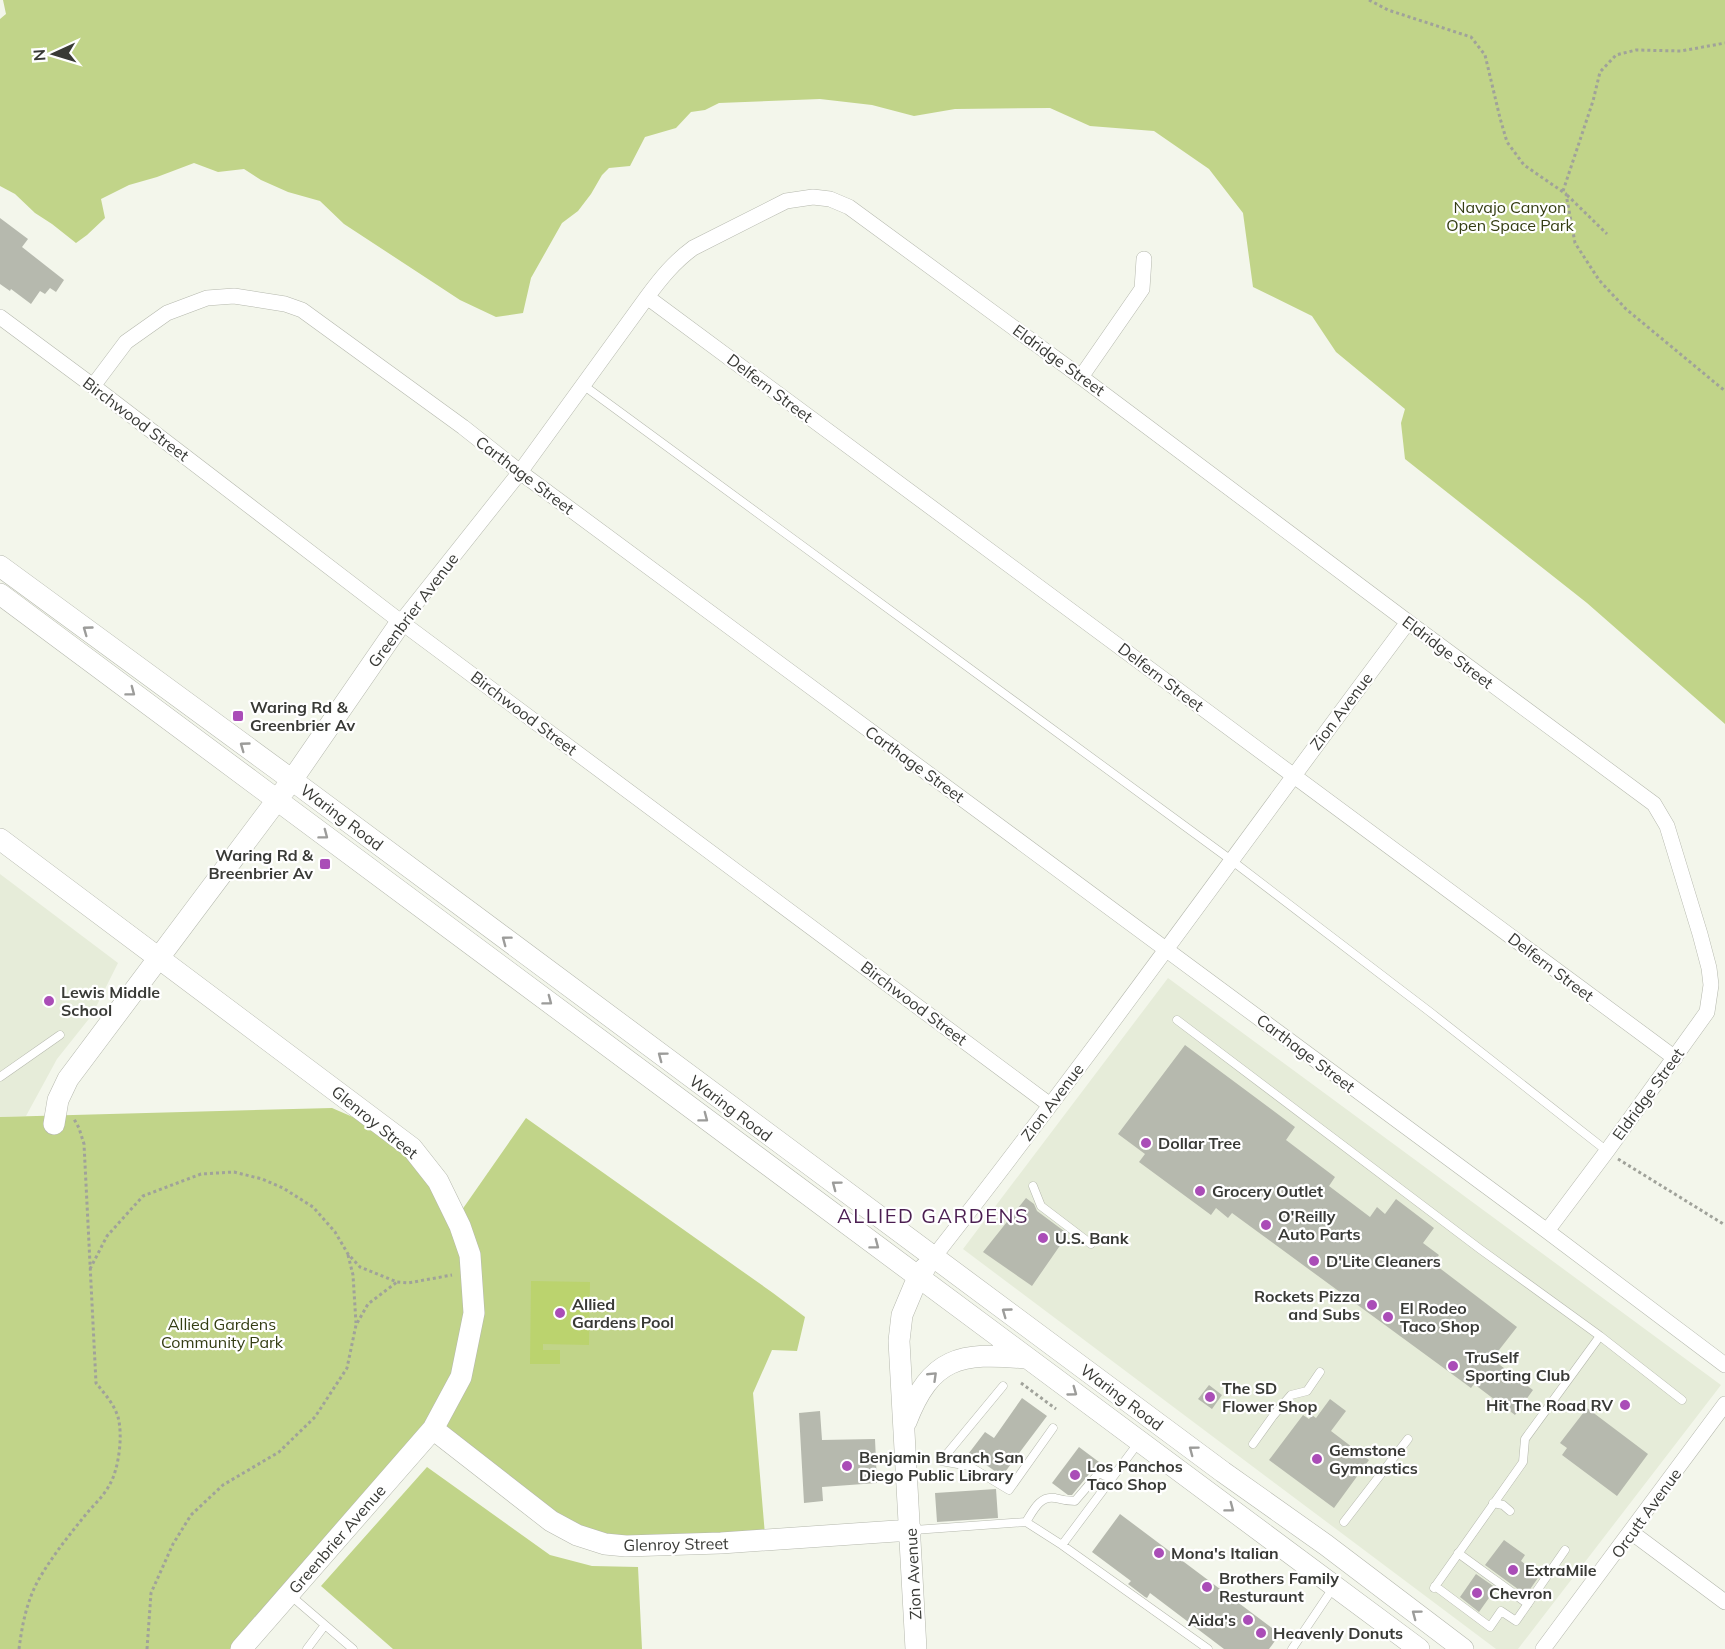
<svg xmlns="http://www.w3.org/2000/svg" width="1725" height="1649" viewBox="0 0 1725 1649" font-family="Mulish,sans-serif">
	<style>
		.built { fill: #e6ecd9 }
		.green { fill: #c1d489 }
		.water { fill: #bbd36e }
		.building { fill: #b6b9ae }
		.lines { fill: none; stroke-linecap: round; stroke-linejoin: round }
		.lane-casing { stroke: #b5b8ad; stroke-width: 9 }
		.street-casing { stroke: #b5b8ad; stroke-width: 16 }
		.secondary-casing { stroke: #b5b8ad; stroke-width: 22 }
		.path { stroke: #a0a29a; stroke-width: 3; stroke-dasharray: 3 3; stroke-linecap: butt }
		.lane { stroke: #fff; stroke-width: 8 }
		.street { stroke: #fff; stroke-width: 15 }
		.secondary { stroke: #fff; stroke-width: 21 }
		.oneway { stroke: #9c9c9a }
		.poi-dot { fill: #aa4db7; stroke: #fff; stroke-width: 2 }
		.labels { text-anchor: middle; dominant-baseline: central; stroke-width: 4.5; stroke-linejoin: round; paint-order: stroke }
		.park-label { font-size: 16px; fill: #343d13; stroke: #fff }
		.street-label { font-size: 16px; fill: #393a36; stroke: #fff }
		.poi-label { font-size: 16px; font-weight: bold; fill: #393a36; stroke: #fff; text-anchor: start }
		.quarter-label { font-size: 20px; letter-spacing: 1.5px; fill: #4b1e51; stroke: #fff }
	</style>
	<rect width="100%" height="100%" fill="#f3f6eb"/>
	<!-- built -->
	<path class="built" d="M0,874L118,963L92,1015L57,1059L26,1116L0,1117Z
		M1168,978L1721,1385L1518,1649H1496L963,1249Z"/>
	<!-- green -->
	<path class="green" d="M3,0H1725V724L1587,603L1405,459L1401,423L1405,409L1336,352L1312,316L1253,287L1243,213L1209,169L1154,131L1090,126L1050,108L955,109L914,116L872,105L820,99L719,103L705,110L691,112L676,128L645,137L630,166L609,168L602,175L591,194L578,211L562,223L531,278L523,313L496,317L460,300L344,224L320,201L288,192L261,180L244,169L218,172L194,163L157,177L129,185L101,199L105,218L87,235L76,243L52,224L35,213L15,194L0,186V19L6,14Z
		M332,1108L399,1137L457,1217L526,1118L773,1293L805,1317L797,1351L772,1350L753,1393L765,1535L599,1541L432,1429L241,1649H0V1117Z
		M427,1467L550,1555L592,1566L638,1567L642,1649H393L321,1586Z"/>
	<!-- water -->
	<path class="water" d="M531,1281L590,1282L589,1345L543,1344V1350H560V1364H530Z"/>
	<!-- building -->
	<path class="building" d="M0,218L28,239L22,247L64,280L56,292L50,288L45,294L40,291L31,304L11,289L10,291L0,284Z
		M1185,1045L1295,1127L1286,1140L1335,1177L1329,1186L1370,1217L1377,1207L1385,1214L1396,1199L1434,1228L1423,1243L1439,1255L1433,1263L1517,1327L1492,1359L1533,1390L1515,1415L1474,1384L1471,1388L1232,1213L1228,1218L1216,1208L1211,1215L1139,1162L1145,1154L1118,1134Z
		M1026,1198L1034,1204L1037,1211L1068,1234L1032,1286L983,1252Z
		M1209,1385L1222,1395L1212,1409L1198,1399Z
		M1022,1398L1047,1416L1002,1476L969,1453L985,1432L994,1438Z
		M1330,1399L1346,1411L1331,1431L1369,1460L1334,1508L1269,1460L1303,1415L1309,1419L1312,1415L1316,1418Z
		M1587,1408L1648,1454L1617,1496L1562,1455L1567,1448L1560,1443Z
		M820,1411L822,1440L875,1439L877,1483L822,1487L823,1501L804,1503L799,1413Z
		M1079,1447L1099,1462L1072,1495H1068L1052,1483Z
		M996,1489L998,1518L937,1522L935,1493Z
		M1120,1514L1280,1634L1269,1649H1224L1150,1593L1147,1598L1145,1597L1128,1584L1131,1581L1092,1552Z
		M1504,1540L1525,1555L1521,1561L1540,1575L1526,1595L1485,1565Z
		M1476,1574L1496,1588L1479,1612L1460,1597Z"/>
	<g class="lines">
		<!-- lane casing -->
		<g class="lane-casing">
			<path id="lane" d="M583,385L1231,860L1430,1012L1607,1151
				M1177,1020L1480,1249L1600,1336L1682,1400
				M0,1077L60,1035
				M1033,1186L1041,1206L1091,1244
				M1253,1444L1273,1416L1291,1395L1307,1391L1320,1372
				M941,1461L969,1466L1009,1490L1053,1428
				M941,1461L1003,1386
				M1493,1503L1503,1505L1510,1511
				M1026,1522C1033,1511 1040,1495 1055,1498C1062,1500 1067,1501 1075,1501L1099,1473L1105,1476L1114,1475
				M1344,1522L1408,1439
				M914,1530L1026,1522L1062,1545L1208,1649
				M1062,1545L1139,1442
				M1458,1553L1528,1604
				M1435,1586L1490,1627L1501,1611L1516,1621L1565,1550
				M1434,1588L1523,1462L1525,1439L1600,1336
				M290,1595L353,1649
				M307,1649L325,1625
				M1292,1649L1333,1588"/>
		</g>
		<!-- street casing -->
		<g class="street-casing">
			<path id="street" d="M647,297L1675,1058
				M0,317L93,386L401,622L1050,1105
				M1081,377L1142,289L1144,259
				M93,386L126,342L167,313L207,298L234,296L285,304L302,310L463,427L520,472L1547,1231L1725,1365
				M401,622L520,472L647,297C661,278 674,262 693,248L786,201L813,197L830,199L849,207L1081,377L1408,622L1654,804L1667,826L1700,934L1709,968L1711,985L1707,1012L1607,1151L1547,1231
				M933,1258C1096,1050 1249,834 1408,622
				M1631,1532L1725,1602
				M1543,1649L1725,1404"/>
		</g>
		<!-- secondary casing -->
		<g class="secondary-casing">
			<path id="secondary" d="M0,566L292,780L1223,1472L1326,1545L1463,1649
				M0,594L1419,1649
				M0,839L412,1148L438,1181L460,1226L470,1255L474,1313L461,1377L433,1429L241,1649
				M54,1124L58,1100L68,1079L292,780L401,622
				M906,1422C931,1357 960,1352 1025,1358
				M433,1429L551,1521L577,1535L605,1544L626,1546L721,1543L911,1530
				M916,1649L899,1341L902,1315L918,1277L925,1268"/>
		</g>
		<!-- path -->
		<path class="path" d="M1369,0L1388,10L1471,37L1485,55L1500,118L1507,142L1524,165L1566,194L1575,243L1599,280L1626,309L1725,391
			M1563,191L1593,101L1600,72L1616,55L1636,50L1681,51L1725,43
			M1567,195L1607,234
			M1618,1159L1725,1225
			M348,1255L353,1275L356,1323
			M90,1269L107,1236L143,1196L201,1174L234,1172L262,1179L283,1188L313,1207L335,1232L348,1254L360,1267L397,1282L408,1283L452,1275
			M1021,1383L1056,1409
			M19,1649C22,1625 27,1600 39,1579C53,1555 70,1534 87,1513C95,1504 105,1494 110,1484C119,1468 123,1435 118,1417C114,1404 104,1393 96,1383L84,1144L79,1128L74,1119
			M147,1649L151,1593L173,1544L191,1515L223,1485L279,1452L315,1417L347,1368L356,1325L368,1304L397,1282"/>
		<!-- lane -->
		<use href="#lane" class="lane"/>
		<!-- street -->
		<use href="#street" class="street"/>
		<!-- secondary -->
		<use href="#secondary" class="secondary"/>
	</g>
	<!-- one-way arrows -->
	<defs><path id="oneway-chevron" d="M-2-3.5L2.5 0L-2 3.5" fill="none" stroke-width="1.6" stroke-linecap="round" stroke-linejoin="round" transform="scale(1.5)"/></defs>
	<g class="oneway">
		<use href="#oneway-chevron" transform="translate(87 630) rotate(-144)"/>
		<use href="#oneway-chevron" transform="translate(131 692) rotate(37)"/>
		<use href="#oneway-chevron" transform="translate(244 746) rotate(-144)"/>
		<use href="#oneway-chevron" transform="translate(324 835) rotate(37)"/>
		<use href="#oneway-chevron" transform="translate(506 940) rotate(-143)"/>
		<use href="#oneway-chevron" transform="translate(548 1001) rotate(37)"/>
		<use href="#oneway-chevron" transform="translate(662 1056) rotate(-143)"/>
		<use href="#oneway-chevron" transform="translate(704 1118) rotate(37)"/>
		<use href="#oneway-chevron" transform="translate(836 1185) rotate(-143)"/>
		<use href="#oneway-chevron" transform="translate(875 1245) rotate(37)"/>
		<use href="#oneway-chevron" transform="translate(1006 1312) rotate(-144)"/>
		<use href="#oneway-chevron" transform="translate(933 1376) rotate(-44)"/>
		<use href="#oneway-chevron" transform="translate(1073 1392) rotate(36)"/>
		<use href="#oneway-chevron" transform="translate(1193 1450) rotate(-143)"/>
		<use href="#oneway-chevron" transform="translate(1230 1508) rotate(37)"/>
		<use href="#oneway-chevron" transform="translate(1416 1614) rotate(-143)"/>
	</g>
	<!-- markers -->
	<g class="poi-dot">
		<rect x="232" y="710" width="12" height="12" rx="3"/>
		<rect x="319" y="858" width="12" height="12" rx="3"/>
		<circle cx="49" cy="1001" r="6"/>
		<circle cx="1146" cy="1143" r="6"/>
		<circle cx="1200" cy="1191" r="6"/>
		<circle cx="1266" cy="1225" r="6"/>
		<circle cx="1043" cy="1238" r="6"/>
		<circle cx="1314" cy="1261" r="6"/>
		<circle cx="1372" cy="1305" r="6"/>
		<circle cx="560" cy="1313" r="6"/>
		<circle cx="1388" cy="1317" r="6"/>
		<circle cx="1453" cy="1366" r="6"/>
		<circle cx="1210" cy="1397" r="6"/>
		<circle cx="1625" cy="1405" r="6"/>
		<circle cx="1317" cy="1459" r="6"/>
		<circle cx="847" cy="1466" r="6"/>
		<circle cx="1075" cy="1475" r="6"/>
		<circle cx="1159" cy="1553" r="6"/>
		<circle cx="1513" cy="1570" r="6"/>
		<circle cx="1207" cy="1587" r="6"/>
		<circle cx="1477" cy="1593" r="6"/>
		<circle cx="1248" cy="1620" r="6"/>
		<circle cx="1261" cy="1633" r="6"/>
	</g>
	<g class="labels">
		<!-- park labels -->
		<g class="park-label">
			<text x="1510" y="207">Navajo Canyon<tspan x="1510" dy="18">Open Space Park</tspan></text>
			<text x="222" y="1324">Allied Gardens<tspan x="222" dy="18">Community Park</tspan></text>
		</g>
		<!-- street labels -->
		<g class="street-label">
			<text transform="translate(1059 360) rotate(36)">Eldridge Street</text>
			<text transform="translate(770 388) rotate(37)">Delfern Street</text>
			<text transform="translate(136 419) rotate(37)">Birchwood Street</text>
			<text transform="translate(525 475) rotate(37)">Carthage Street</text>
			<text transform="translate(413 610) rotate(-53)">Greenbrier Avenue</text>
			<text transform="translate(1448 652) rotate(37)">Eldridge Street</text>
			<text transform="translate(1161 677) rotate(37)">Delfern Street</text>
			<text transform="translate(1341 711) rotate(-53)">Zion Avenue</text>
			<text transform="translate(524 713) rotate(37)">Birchwood Street</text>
			<text transform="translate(915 764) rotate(36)">Carthage Street</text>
			<text transform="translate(342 817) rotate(37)">Waring Road</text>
			<text transform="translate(1551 967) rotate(37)">Delfern Street</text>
			<text transform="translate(914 1003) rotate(37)">Birchwood Street</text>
			<text transform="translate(1306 1053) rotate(37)">Carthage Street</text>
			<text transform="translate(1648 1094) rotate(-54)">Eldridge Street</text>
			<text transform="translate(1052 1102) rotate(-53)">Zion Avenue</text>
			<text transform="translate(731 1108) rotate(37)">Waring Road</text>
			<text transform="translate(375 1122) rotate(39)">Glenroy Street</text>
			<text transform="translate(1122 1397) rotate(37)">Waring Road</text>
			<text transform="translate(1646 1513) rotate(-54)">Orcutt Avenue</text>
			<text transform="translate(337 1539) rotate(-49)">Greenbrier Avenue</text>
			<text transform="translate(676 1544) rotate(-1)">Glenroy Street</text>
			<text transform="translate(913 1574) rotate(-93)">Zion Avenue</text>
		</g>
		<!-- poi labels -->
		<g class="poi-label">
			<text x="250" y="707">Waring Rd &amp;<tspan x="250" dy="18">Greenbrier Av</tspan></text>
			<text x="313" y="855" text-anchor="end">Waring Rd &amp;<tspan x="313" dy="18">Breenbrier Av</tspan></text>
			<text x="61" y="992">Lewis Middle<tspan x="61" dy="18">School</tspan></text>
			<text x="1158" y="1143">Dollar Tree</text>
			<text x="1212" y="1191">Grocery Outlet</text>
			<text x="1278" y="1216">O'Reilly<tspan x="1278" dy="18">Auto Parts</tspan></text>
			<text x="1055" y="1238">U.S. Bank</text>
			<text x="1326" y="1261">D'Lite Cleaners</text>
			<text x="1360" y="1296" text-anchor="end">Rockets Pizza<tspan x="1360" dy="18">and Subs</tspan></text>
			<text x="572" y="1304">Allied<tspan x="572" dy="18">Gardens Pool</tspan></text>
			<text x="1400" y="1308">El Rodeo<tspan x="1400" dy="18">Taco Shop</tspan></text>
			<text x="1465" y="1357">TruSelf<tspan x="1465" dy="18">Sporting Club</tspan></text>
			<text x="1222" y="1388">The SD<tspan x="1222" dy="18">Flower Shop</tspan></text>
			<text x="1613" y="1405" text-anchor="end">Hit The Road RV</text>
			<text x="1329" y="1450">Gemstone<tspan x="1329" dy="18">Gymnastics</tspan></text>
			<text x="859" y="1457">Benjamin Branch San<tspan x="859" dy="18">Diego Public Library</tspan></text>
			<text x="1087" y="1466">Los Panchos<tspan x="1087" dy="18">Taco Shop</tspan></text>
			<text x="1171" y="1553">Mona's Italian</text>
			<text x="1525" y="1570">ExtraMile</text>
			<text x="1219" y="1578">Brothers Family<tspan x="1219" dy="18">Resturaunt</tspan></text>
			<text x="1489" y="1593">Chevron</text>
			<text x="1236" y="1620" text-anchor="end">Aida's</text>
			<text x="1273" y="1633">Heavenly Donuts</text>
		</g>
		<!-- quarter labels -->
		<g class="quarter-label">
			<text x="933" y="1215">ALLIED GARDENS</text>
		</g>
	</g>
	<!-- north arrow -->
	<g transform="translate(54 54) rotate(266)" stroke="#ffffff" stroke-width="4.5" paint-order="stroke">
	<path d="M0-4.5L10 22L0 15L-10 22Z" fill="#393a36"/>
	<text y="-9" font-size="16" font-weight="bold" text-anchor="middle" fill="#393a36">N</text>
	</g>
</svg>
